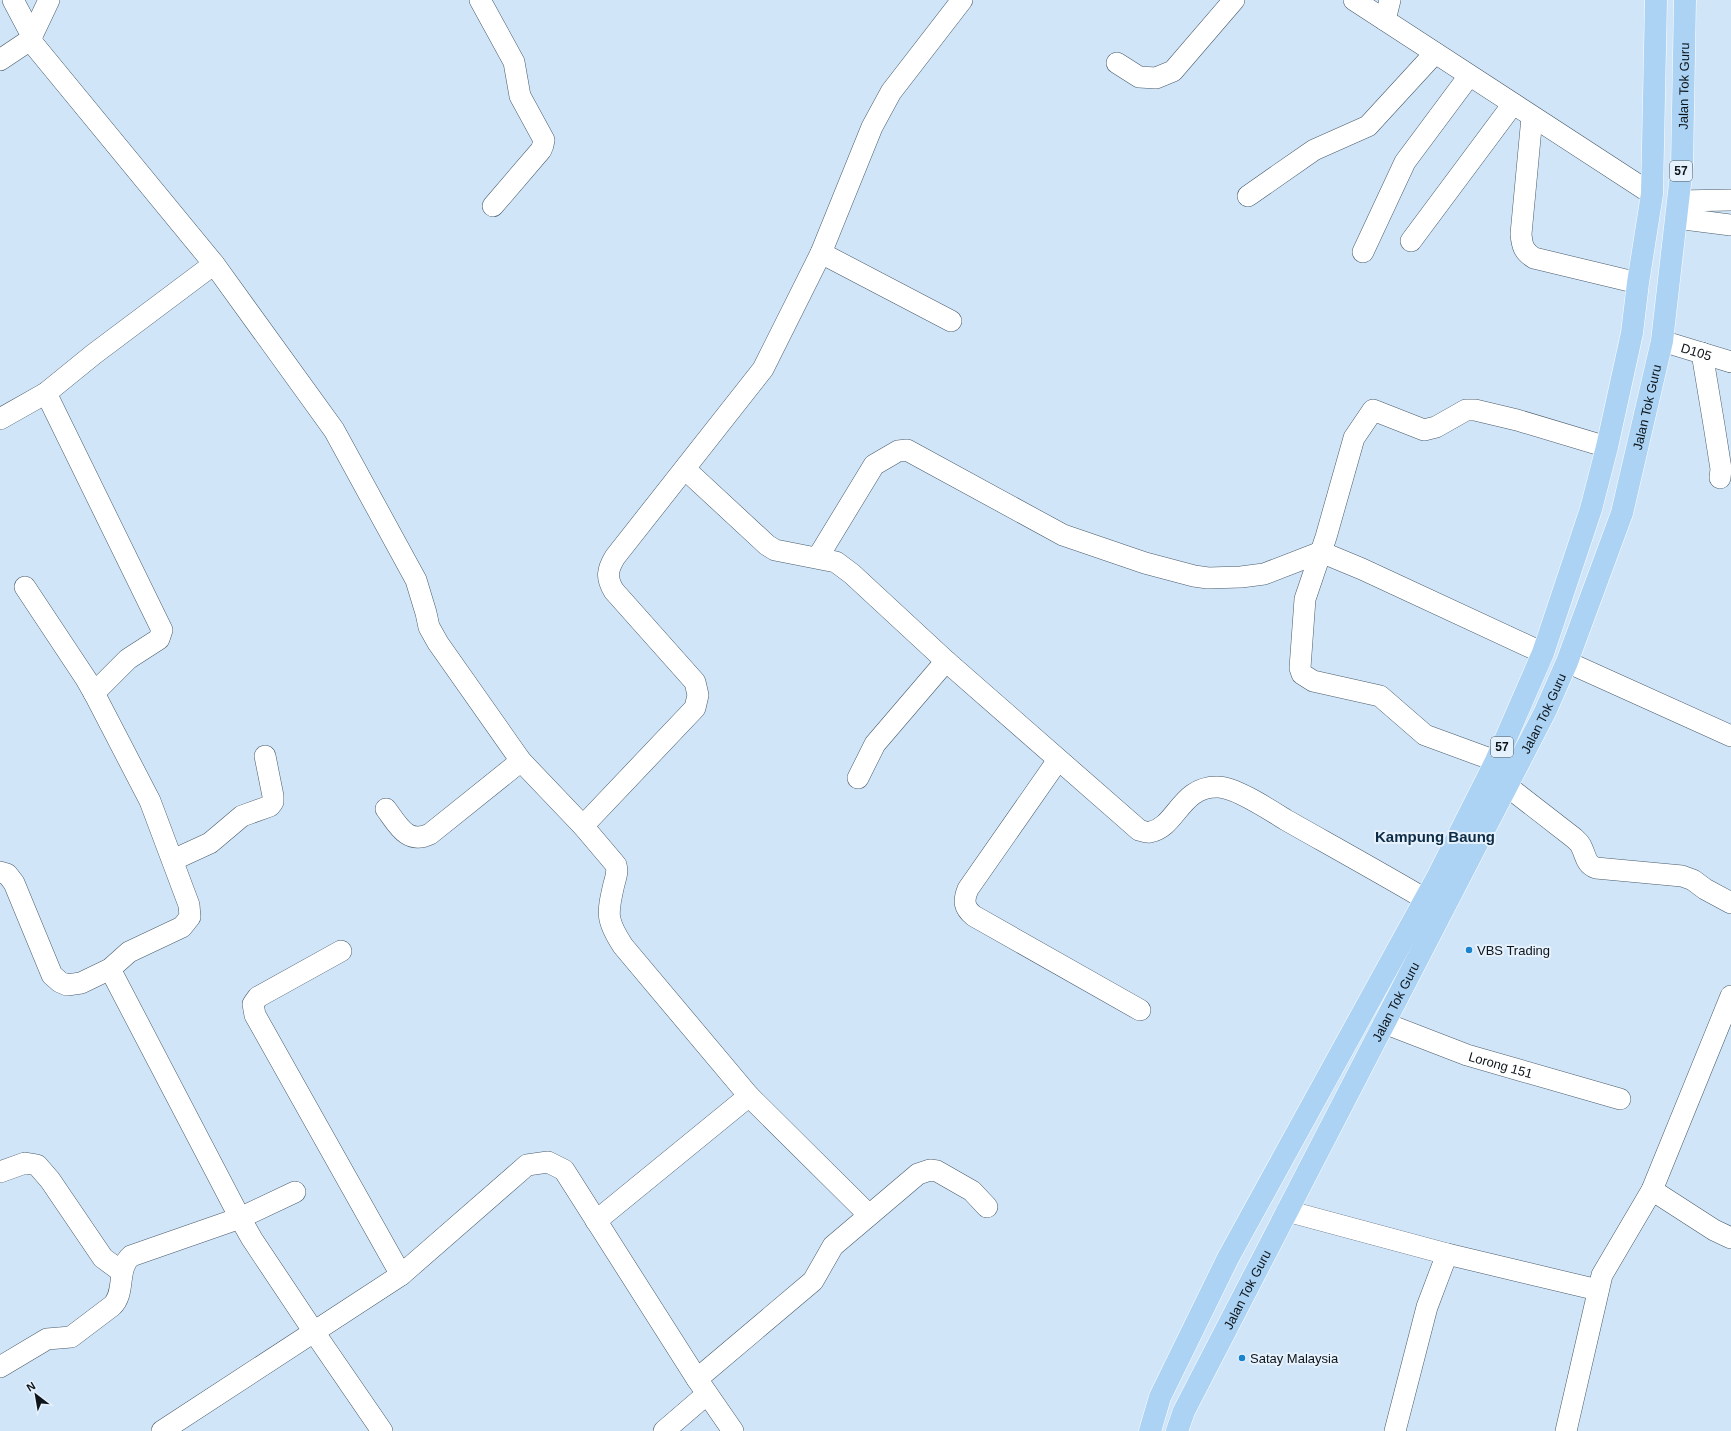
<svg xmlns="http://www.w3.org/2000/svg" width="1731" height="1431" viewBox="0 0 1731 1431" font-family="Arial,sans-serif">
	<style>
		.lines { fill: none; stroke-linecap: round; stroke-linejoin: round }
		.minor-casing { stroke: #495b6b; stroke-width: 22 }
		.major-casing { stroke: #fff; stroke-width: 23 }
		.minor { stroke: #fff; stroke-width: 21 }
		.major { stroke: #acd3f4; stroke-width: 22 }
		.poi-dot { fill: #1983cd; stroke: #e5f1fc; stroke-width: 1.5 }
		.labels { text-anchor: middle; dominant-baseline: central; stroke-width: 4; stroke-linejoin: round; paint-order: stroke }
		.shield { fill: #e5f1fc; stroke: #4e565e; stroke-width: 1 }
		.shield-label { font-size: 12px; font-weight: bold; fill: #0d141a }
		.street-label { font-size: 13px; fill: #0d141a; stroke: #e5f1fc }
		.poi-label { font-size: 13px; fill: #0d141a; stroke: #e5f1fc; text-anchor: start }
		.quarter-label { font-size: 15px; font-weight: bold; fill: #0d2d47; stroke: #e5f1fc }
	</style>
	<rect width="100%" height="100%" fill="#d0e5f8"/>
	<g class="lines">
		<!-- minor casing -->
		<g class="minor-casing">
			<g id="minor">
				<path d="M13,0L32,36"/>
				<path d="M480,0L514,62L520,96L544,140L543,145L541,150L493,206"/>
				<path d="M1354,0L1652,194"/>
				<path d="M1385,20L1390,0"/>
				<path d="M30,40L214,264L334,430L416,580L426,613L429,627L438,643L521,761L583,826L616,865C618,872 616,877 614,884C607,914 606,920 623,946L749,1096L869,1215"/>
				<path d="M0,60L30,40L49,0"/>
				<path d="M1117,63L1139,77L1156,78L1173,71L1234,0"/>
				<path d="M1532,117L1521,234C1522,246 1524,252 1534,258L1638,283"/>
				<path d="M1248,196L1314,150L1368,126L1435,53"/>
				<path d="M1678,201L1731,200"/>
				<path d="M1676,218L1731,225"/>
				<path d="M1411,241L1513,104"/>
				<path d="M1363,252L1405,162L1469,76"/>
				<path d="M821,253L951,321"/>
				<path id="s1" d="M1662,341L1731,362"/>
				<path d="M1702,353L1714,425L1721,469L1720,478"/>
				<path d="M46,393L162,630L159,639L128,659L94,693"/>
				<path d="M0,419L46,393L94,354L214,264"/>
				<path d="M685,469L767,545L775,550L836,562L852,574L946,661L1139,830C1142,831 1147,833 1150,832C1177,827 1180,786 1218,787C1235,787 1270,810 1286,820C1332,846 1379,872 1425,899"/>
				<path d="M818,557L874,465L898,451L907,450L1063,535L1145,563L1194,576L1208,578L1241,577L1264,574L1321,552L1362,569L1543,653"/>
				<path d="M1567,662L1731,736"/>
				<path d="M1058,760L968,889C963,901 964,908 974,916L1140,1010"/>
				<path d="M1496,761L1425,735L1380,696L1313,681L1302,674L1300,668L1305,599L1326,537L1354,438L1373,410L1424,430L1436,427L1466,410H1475L1517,420L1607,447"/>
				<path d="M858,778L875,744L946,661"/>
				<path d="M1507,786L1574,838C1576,840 1580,843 1581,846C1586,855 1585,864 1596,868L1682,876L1693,880L1705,889L1731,903"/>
				<path d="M386,809C398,825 407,845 430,834L521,761"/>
				<path d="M583,826L695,708L698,695L695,682L614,591C606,578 607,570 615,557L763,369L821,253L872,127L891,92L962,0"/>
				<path d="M173,860L210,843L242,816L270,806L273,802V796L265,756"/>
				<path d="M0,872L7,874L14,883L52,975L60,982L67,985L81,983L110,969L129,952L182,927L190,917L189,905L150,801L94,693L86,679L25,587"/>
				<path d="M341,951L258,997L253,1004L255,1015L401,1275"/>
				<path d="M110,969L240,1218L295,1192"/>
				<path id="s2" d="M1384,1023L1467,1055L1620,1099"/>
				<path d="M0,1172L25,1163L37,1165L50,1180L103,1258L122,1272"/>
				<path d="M1652,1190L1714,1230L1731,1238"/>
				<path d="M1287,1211L1447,1254L1427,1307L1395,1431"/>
				<path d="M596,1221L749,1096"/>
				<path d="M1447,1254L1598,1290"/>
				<path d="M0,1367L47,1339L71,1337L112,1306C126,1293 116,1269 131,1256L240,1218L252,1239L314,1332L382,1431"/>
				<path d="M162,1431L401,1275L527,1165L548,1162L564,1170L697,1379"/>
				<path d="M664,1431L707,1394"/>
				<path d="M733,1431L697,1379L813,1281L833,1246L918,1174L930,1170L937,1171L972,1191L987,1207"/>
				<path d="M1566,1431L1602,1275L1652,1190L1731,996"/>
			</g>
		</g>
		<!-- major casing -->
		<g class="major-casing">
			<g id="major">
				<path d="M1150,1431L1160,1397L1228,1258L1438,876L1496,761L1543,653L1591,509L1607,447L1632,333L1638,283L1652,194L1656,0"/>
				<path id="s3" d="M1177,1431L1184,1411L1545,712L1567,662L1622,513L1662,341L1682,166L1685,0"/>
			</g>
		</g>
		<!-- minor -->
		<use href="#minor" class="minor"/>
		<!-- major -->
		<use href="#major" class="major"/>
	</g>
	<!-- markers -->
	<g class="poi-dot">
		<circle cx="1469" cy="950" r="4"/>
		<circle cx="1242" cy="1358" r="4"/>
	</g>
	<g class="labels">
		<!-- shield labels -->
		<g class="shield">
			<rect x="1670" y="161" width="22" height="20" rx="3"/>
			<rect x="1491" y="737" width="22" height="20" rx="3"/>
		</g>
		<g class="shield-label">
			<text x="1681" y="171">57</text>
			<text x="1502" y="747">57</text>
		</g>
		<!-- street labels -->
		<g class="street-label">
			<text stroke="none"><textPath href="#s3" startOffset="1454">Jalan Tok Guru</textPath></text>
			<text stroke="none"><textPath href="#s1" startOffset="36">D105</textPath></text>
			<text stroke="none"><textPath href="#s3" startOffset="1130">Jalan Tok Guru</textPath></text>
			<text stroke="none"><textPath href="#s3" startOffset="806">Jalan Tok Guru</textPath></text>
			<text stroke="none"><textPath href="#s3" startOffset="482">Jalan Tok Guru</textPath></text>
			<text stroke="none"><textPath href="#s2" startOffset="124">Lorong 151</textPath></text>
			<text stroke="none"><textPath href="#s3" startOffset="158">Jalan Tok Guru</textPath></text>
		</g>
		<!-- poi labels -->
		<g class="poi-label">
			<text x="1477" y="950">VBS Trading</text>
			<text x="1250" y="1358">Satay Malaysia</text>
		</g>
		<!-- quarter labels -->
		<g class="quarter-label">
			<text x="1435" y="836">Kampung Baung</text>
		</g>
	</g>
	<!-- north arrow -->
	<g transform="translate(36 1395) rotate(329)" stroke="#e5f1fc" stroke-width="3" paint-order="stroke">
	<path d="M0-3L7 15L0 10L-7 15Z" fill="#0d141a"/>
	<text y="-6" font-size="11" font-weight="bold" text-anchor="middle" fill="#0d141a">N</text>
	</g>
</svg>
